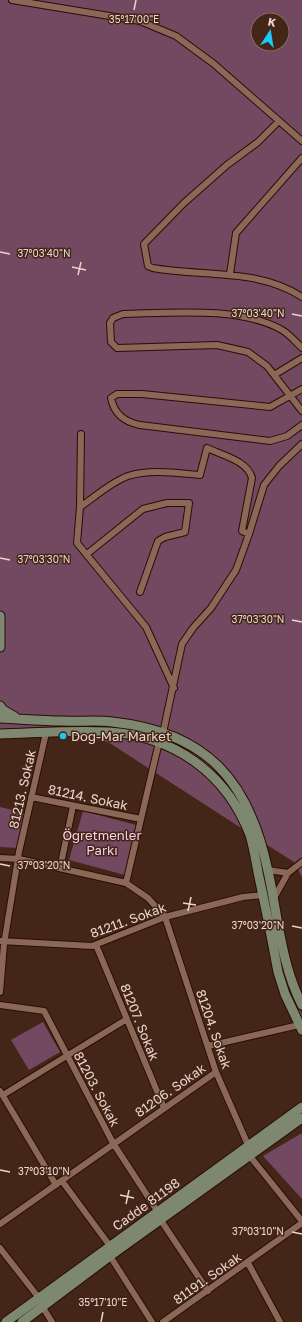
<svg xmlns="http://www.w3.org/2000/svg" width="302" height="1322" viewBox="0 0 302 1322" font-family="'Golos Text',sans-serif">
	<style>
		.green { fill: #734861; fill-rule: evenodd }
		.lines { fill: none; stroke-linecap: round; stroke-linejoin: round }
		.street-casing { stroke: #290e02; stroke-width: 8 }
		.secondary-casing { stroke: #290e02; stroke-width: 11 }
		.street { stroke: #8a6757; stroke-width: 6 }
		.secondary { stroke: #7e876f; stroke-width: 9 }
		.ticks { fill: none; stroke: #e9d5cc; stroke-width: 1.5 }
		.poi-dot { fill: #1cc9fc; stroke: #442618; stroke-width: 1.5 }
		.labels { text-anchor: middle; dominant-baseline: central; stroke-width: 3; stroke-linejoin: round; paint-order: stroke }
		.poi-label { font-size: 13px; fill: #e9d5cc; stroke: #442618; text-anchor: start }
		.street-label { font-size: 13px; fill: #e9d5cc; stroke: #442618 }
		.park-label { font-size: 13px; fill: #f6d3e5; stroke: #442618 }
		.ticks-label { font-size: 10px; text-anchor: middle; fill: #e9d5cc; stroke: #442618; stroke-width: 3; stroke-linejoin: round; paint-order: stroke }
	</style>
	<rect width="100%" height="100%" fill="#442618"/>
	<!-- green -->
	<path class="green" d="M0,0H302V877L294,862L258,839L284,969L290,991L302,1014V1020L287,992L281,970L252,835L108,742L50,728L0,730V722L35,725L0,717ZM258,20H282V44H258Z
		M0,807L25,813L17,848L0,847Z
		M83,811L136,825L125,875L69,860Z
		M43,1022L60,1052L29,1070L11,1040Z
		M302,1133V1199L263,1156Z"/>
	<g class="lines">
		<!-- street casing -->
		<g class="street-casing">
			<path id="street" d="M12,0L140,21L176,36L214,64L302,141
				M279,121L258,142L227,165L184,203L144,244L148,266L153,268C204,277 257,268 302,297
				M230,274L236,233L302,158
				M302,348C296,342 289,334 282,330C241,306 169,313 123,314L113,318L110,323L111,342L117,348L217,345L248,352L267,366L302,411
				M274,375L302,358
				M302,389L270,407L142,394H117L111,398C114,414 125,422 140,425L270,441L287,436L302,425
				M81,434L80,507L77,543L146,627L174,688
				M80,507C95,497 111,482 128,476C150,469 177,473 200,475L207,448C222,455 248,461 252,478L242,531L249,534
				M87,554L143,509L167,503H189L185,532L165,537L158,541L140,592
				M163,733L182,644L193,628L211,608L236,570L249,534L264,485L279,466L302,444
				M31,797L141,819
				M0,858L19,859L126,883L148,898L165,917L216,1072L248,1145
				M60,868L73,806
				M268,870L288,873
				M126,883L159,742
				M274,898L288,873L302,862
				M0,941L92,946L165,917L243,897L263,895
				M96,945L164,1108
				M0,992L4,944L19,852L46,733
				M0,1005L44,1011L113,1143L158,1212
				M208,1046L299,1025
				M0,1091L56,1185
				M3,1095L127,1019
				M249,1155L302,1221
				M62,1181L110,1246
				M160,1219L208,1291
				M0,1224L216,1072
				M0,1248L39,1298
				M110,1256L152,1322
				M248,1263L280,1322
				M42,1306L52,1322
				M163,1322L302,1223"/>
		</g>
		<!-- secondary casing -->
		<g class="secondary-casing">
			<path id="secondary" d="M0,616V647
				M0,706L3,710L15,717
				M0,718C21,719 42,721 63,721C79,722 96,720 112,722C207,732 249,781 268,871C278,916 281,964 302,1005
				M0,734C36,733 73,730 109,732C175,736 227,774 250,835C254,848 256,863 259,877C266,909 272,940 278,972L285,994L302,1030
				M6,1322L302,1107
				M22,1322L110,1256L302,1118"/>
		</g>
		<!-- street -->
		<use href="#street" class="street"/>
		<!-- secondary -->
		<use href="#secondary" class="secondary"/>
	</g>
	<!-- ticks -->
	<path class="ticks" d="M134,10L136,0M0,252L10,254M72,267L86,270M78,275L81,262M292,314L302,316M0,558L10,560M292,620L302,622M0,864L10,866M183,903L196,905M188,911L191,897M292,926L302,928M0,1170L10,1172M120,1195L134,1198M126,1204L129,1190M292,1232L302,1234M101,1322L103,1312"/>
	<!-- markers -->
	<circle class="poi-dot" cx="63" cy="736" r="4"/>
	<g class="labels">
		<!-- poi labels -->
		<g class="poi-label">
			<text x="71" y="736">Doğ-Mar Market</text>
		</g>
		<!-- street labels -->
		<g class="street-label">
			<text transform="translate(22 789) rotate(-77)">81213. Sokak</text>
			<text transform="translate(88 797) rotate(12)">81214. Sokak</text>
			<text transform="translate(128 920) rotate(-20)">81211. Sokak</text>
			<text transform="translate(140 1022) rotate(68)">81207. Sokak</text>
			<text transform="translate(214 1029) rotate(71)">81204. Sokak</text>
			<text transform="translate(97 1089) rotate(62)">81203. Sokak</text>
			<text transform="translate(170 1090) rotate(-35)">81206. Sokak</text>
			<text transform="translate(146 1204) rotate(-36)">Cadde 81198</text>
			<text transform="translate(207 1278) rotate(-35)">81191. Sokak</text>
		</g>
		<!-- park labels -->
		<g class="park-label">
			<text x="102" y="835">Öğretmenler<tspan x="102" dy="15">Parkı</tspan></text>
		</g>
	</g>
	<g class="ticks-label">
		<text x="134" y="23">35°17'00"E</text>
		<text x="44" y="257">37°03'40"N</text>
		<text x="258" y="317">37°03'40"N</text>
		<text x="44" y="563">37°03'30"N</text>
		<text x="258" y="623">37°03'30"N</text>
		<text x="44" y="869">37°03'20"N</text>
		<text x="258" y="929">37°03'20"N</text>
		<text x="44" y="1175">37°03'10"N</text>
		<text x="258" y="1235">37°03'10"N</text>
		<text x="103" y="1306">35°17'10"E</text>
	</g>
	<!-- north arrow -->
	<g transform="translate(270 32) rotate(12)"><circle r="19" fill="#442618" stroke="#866c60"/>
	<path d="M0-3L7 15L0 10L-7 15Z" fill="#1cc9fc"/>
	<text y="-6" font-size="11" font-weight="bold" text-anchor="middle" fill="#e9d5cc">K</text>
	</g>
</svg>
